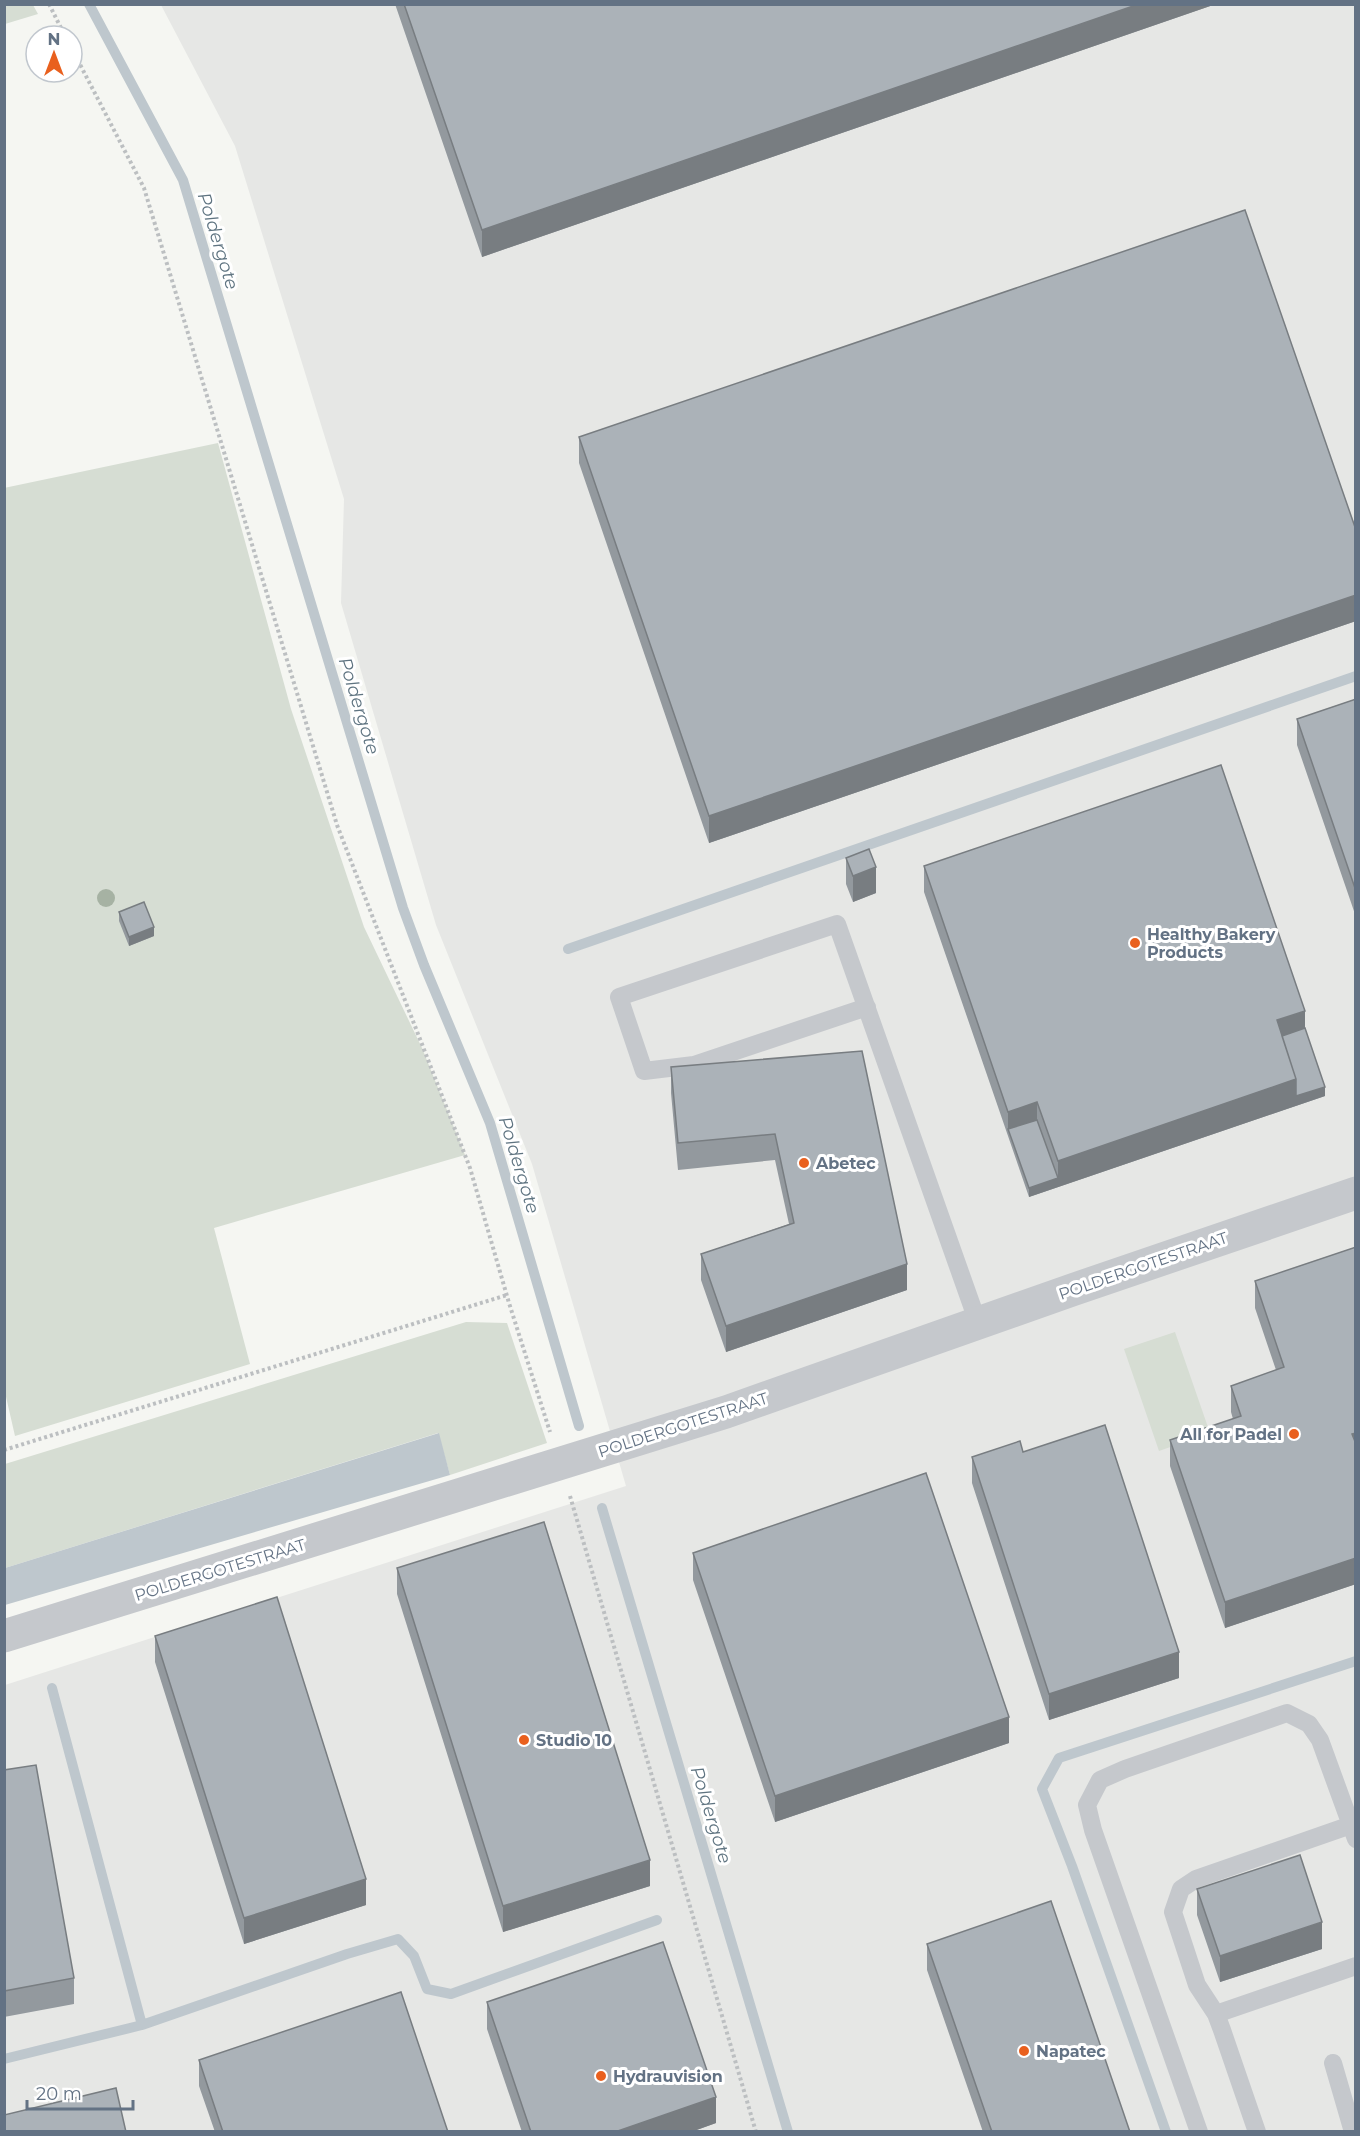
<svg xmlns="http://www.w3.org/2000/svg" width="1360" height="2136" viewBox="0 0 1360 2136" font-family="Montserrat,sans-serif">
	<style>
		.built { fill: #e6e7e5 }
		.green { fill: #d6ddd3 }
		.water { fill: #bec7cd }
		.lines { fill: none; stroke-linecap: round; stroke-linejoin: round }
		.stream { stroke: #bec7cd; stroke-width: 10 }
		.path { stroke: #bcbfc1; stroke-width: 4; stroke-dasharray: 3 3; stroke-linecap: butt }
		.lane { stroke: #c5c8cc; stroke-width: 18 }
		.street { stroke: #c5c8cc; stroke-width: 33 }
		.tree { fill: #a6b2a3 }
		.wall { fill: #93999e }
		.shaded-wall { fill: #787d81 }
		.building { fill: #abb2b8; stroke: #787d81; stroke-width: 1.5 }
		.poi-dot { fill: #e9601e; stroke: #fff; stroke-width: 2 }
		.labels { text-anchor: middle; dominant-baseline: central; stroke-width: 6; stroke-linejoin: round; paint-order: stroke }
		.poi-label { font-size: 16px; font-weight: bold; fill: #637284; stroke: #fff; text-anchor: start }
		.street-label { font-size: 16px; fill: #637284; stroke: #fff }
		.water-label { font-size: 18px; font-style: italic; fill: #5f7481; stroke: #fff }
	</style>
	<rect width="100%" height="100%" fill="#f5f6f2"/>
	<!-- built -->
	<path class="built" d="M161,5H1355V2131L5,2132V1685L626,1486L532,1164L436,925L341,603L344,499L235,146Z"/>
	<!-- green -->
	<path class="green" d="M5,4L33,5L38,14L5,24Z
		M218,443L291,709L364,927L422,1048L465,1155L214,1228L250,1364L15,1436L4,1388V488Z
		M466,1322L507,1323L547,1443L450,1475L438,1433L5,1568V1464Z
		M1175,1332L1210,1433L1159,1451L1124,1349Z"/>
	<!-- water -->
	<path class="water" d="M439,1433L450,1475L5,1605V1568Z"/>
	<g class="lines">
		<!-- stream -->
		<path class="stream" d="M89,4L183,180L403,908L424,965L490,1123L579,1426
			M568,949L1356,676
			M602,1508L788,2132
			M52,1688L142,2025
			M4,2059L142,2025L347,1954L398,1939L414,1956L427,1989L451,1994L657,1920
			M1166,2132L1072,1866L1042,1789L1059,1758L1356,1661"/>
		<!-- path -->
		<path class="path" d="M49,4L65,36
			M72,49L144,188L337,825L470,1168L509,1303L550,1432
			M4,1450L507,1295
			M570,1496L756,2132"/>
		<!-- lane -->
		<path class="lane" d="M867,1007L694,1065L644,1071L619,997L837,924L978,1323
			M1216,2014L1356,1966
			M1333,2063L1353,2132
			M1199,2132L1093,1830L1087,1805L1100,1780L1125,1769L1287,1713L1309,1724L1320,1740L1356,1839
			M1257,2132L1222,2030L1216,2014L1197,1985L1173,1912L1181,1889L1196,1879L1351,1825"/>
		<!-- street -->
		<path class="street" d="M4,1636L726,1412L1072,1290L1356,1193"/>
	</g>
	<!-- trees -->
	<circle class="tree" cx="106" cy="898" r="9"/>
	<!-- wall -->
	<path class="wall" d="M395,4H1216L482,257Z
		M579,437L1356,530V621L709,843L579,463Z
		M1356,699V917L1297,745V719Z
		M846,858L876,893L853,902L846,884Z
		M924,866L1305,1028L1325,1096L1029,1197L924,892Z
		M119,912L154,936L129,946L119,921Z
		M862,1051L907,1290L726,1352L701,1280V1254L789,1224L775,1160L678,1170L671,1093V1067Z
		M1356,1247V1584L1225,1628L1170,1466V1440L1233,1419L1231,1412V1386L1276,1370L1255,1308V1281Z
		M1023,1452L1179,1678L1049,1720L972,1483V1457Z
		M693,1553L1009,1743L775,1822L693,1580Z
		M397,1568L650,1886L503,1932L397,1594Z
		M155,1636L366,1905L244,1944L155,1662Z
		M4,1770L74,1978V2004L4,2017Z
		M1197,1889L1322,1949L1220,1982L1197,1915Z
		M927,1944L1130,2132H983L927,1970Z
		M487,2002L716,2123L691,2132H522L487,2029Z
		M199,2060L448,2132H215L199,2086Z"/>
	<!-- shaded-wall -->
	<path class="shaded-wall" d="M1139,4H1216L482,257V230Z
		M1356,595V621L709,843V816Z
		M876,867V893L853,902V876Z
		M154,927V936L129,946V937Z
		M1305,1011V1037L1279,1045L1277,1020Z
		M1296,1079L1325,1087V1096L1029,1197V1188L1058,1178V1161Z
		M1037,1102V1129H1008V1112Z
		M907,1264V1290L726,1352V1326Z
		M1356,1433V1459L1352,1434Z
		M1356,1558V1584L1225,1628V1602Z
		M1179,1652V1678L1049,1720V1694Z
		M1009,1717V1743L775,1822V1796Z
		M650,1860V1886L503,1932V1906Z
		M366,1879V1905L244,1944V1918Z
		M1322,1922V1949L1220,1982V1956Z
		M716,2097V2123L691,2132H615Z"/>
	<!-- building -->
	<path class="building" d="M404,4H1139L482,230Z
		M1245,210L1356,530V595L709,816L579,437Z
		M1356,699V891L1297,719Z
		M1221,765L1305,1011L1277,1020L1296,1079L1058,1161L1037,1102L1008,1112L924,866Z
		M869,849L876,867L853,876L846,858Z
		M144,902L154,927L129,937L119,912Z
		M1305,1028L1325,1087L1296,1096V1079L1282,1036Z
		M862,1051L907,1264L726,1326L701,1254L794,1223L775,1134L678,1143L671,1067Z
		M1037,1120L1058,1178L1029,1188L1008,1129Z
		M1356,1247V1433L1352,1434L1356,1444V1558L1225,1602L1170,1440L1241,1416L1231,1386L1284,1367L1255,1281Z
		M1105,1425L1179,1652L1049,1694L972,1457L1020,1441L1023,1452Z
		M926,1473L1009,1717L775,1796L693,1553Z
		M544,1522L650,1860L503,1906L397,1568Z
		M277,1597L366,1879L244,1918L155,1636Z
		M36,1765L74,1978L4,1991V1770Z
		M1300,1855L1322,1922L1220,1956L1197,1889Z
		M1051,1901L1130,2132H992L927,1944Z
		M663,1942L716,2097L615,2132H531L487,2002Z
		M401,1992L448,2132H223L199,2060Z
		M116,2088L126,2132H4V2115Z"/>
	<!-- markers -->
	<g class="poi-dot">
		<circle cx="1135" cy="943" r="6"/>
		<circle cx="804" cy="1163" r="6"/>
		<circle cx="1294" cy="1434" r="6"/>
		<circle cx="524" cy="1740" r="6"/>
		<circle cx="1024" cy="2051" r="6"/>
		<circle cx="601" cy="2076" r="6"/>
	</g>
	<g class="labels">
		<!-- poi labels -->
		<g class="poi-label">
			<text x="1147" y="934">Healthy Bakery<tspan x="1147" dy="18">Products</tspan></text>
			<text x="816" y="1163">Abetec</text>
			<text x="1282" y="1434" text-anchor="end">All for Padel</text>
			<text x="536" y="1740">Studio 10</text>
			<text x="1036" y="2051">Napatec</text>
			<text x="613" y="2076">Hydrauvision</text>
		</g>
		<!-- street labels -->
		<g class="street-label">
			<text transform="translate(1143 1266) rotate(-19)">POLDERGOTESTRAAT</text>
			<text transform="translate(683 1425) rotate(-18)">POLDERGOTESTRAAT</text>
			<text transform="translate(220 1570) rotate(-17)">POLDERGOTESTRAAT</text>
		</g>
		<!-- water labels -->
		<g class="water-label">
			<text transform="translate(218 241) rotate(73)">Poldergote</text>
			<text transform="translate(359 706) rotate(73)">Poldergote</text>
			<text transform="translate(519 1165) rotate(73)">Poldergote</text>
			<text transform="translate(711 1815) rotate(73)">Poldergote</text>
		</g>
	</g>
	<!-- border -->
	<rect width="1360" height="2136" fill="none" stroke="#637284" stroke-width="12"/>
	<!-- north arrow -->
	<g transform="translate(54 54)"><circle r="28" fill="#ffffff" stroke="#c1c7ce" stroke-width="1.5"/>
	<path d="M0-4.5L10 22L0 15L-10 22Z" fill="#e9601e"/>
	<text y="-9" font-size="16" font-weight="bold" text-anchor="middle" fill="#637284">N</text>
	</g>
	<!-- scale -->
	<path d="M27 2100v9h106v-9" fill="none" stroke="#637284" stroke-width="3"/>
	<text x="36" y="2100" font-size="18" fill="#637284" stroke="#ffffff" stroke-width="4.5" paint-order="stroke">20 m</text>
</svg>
